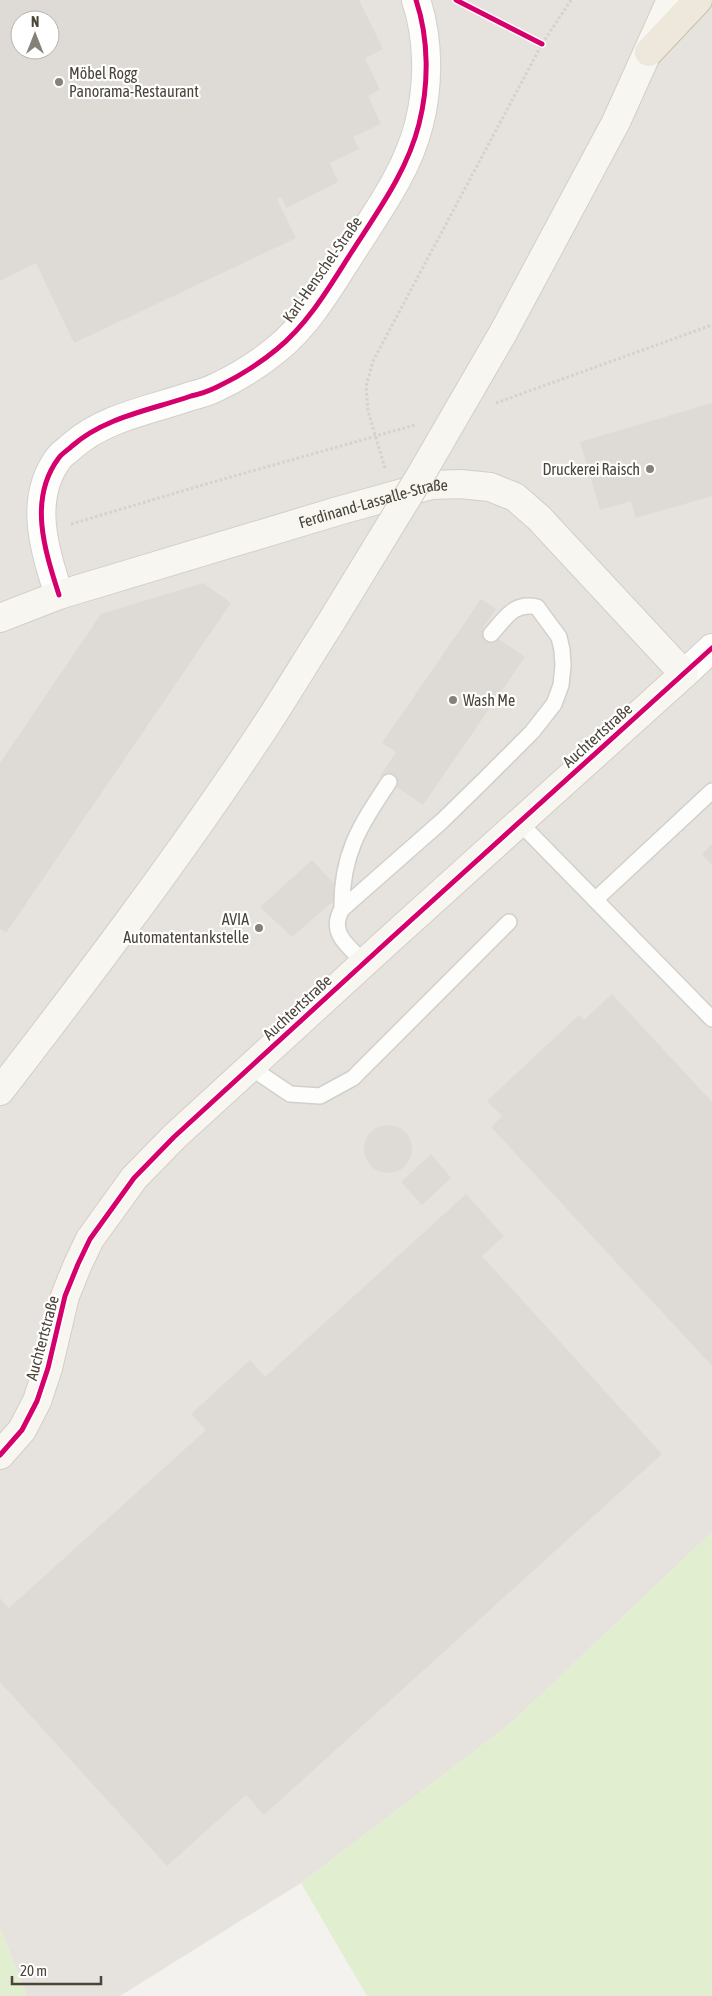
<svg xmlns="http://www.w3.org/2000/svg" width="712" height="1996" viewBox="0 0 712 1996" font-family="'Asap Condensed',sans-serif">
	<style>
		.industrial { fill: #e6e2de; fill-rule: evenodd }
		.green { fill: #e1eecf }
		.parking { fill: #e6e3df }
		.building { fill: #dedbd6; fill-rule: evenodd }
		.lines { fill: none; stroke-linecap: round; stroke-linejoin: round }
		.lane-casing { stroke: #d2d0cb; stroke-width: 18 }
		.street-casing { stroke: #d2d0cb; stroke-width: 30 }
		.secondary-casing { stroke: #d3cfc5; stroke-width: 30 }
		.highway-casing { stroke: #ccbfa9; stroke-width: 30 }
		.path { stroke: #d3d2cc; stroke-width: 3; stroke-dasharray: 2.5 2.5; stroke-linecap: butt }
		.lane { stroke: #fdfdfc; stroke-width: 15 }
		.street { stroke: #fdfdfc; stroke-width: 28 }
		.secondary { stroke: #f7f6f1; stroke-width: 28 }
		.highway { stroke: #ede8db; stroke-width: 28 }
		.secondary-bridge-casing { stroke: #d3cfc5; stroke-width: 30; stroke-linecap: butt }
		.secondary-bridge { stroke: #f7f6f1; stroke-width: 28 }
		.cycleway-casing { stroke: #fff; stroke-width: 8 }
		.cycleway { stroke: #d6006c; stroke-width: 5 }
		.poi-dot { fill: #868178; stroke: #fff; stroke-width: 2 }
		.labels { text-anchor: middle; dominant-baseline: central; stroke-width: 4.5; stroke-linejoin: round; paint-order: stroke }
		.poi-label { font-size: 16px; fill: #4b4439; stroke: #fff; text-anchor: start }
		.street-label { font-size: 16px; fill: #4b4439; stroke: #fff }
	</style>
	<rect width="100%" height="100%" fill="#f4f2ee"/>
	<!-- industrial -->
	<path class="industrial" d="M0,0H712V1532L510,1724L301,1883L120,1996H27L0,1928ZM20,20H50V50H20Z"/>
	<!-- green -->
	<path class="green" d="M712,1532V1996H367L301,1883L510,1724Z
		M0,1928L27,1996H0Z"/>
	<!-- parking -->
	<path class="parking" d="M0,398L24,447L0,459Z
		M712,697V772L614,863L576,823Z"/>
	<!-- building -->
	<path class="building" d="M0,0H359L383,49L365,58L380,90L368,96L381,124L353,137L359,149L330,163L338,182L286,208L281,197L277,199L296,238L74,343L36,263L0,281ZM20,20H50V50H20Z
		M712,403V496L636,518L631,501L600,510L580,442Z
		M203,583L231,603L6,933L0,929V763L101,614Z
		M481,599L496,609L483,628L525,657L423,805L380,776L396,752L382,743Z
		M712,844V865L702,854Z
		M312,860L343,893L292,937L260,907Z
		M612,994L712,1102V1366L491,1127L502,1116L487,1101L579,1015L584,1020Z
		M364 1149a24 24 0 1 1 48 0a24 24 0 1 1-48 0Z
		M431,1154L451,1178L422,1205L401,1182Z
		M466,1194L504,1236L482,1256L662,1454L264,1815L246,1795L167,1866L0,1682V1598L9,1608L206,1430L191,1414L250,1360L265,1377Z"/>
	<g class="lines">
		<!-- lane casing -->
		<g class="lane-casing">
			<path id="lane" d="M519,822L712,1019
				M595,900L712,791
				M342,909C341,854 360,826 389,782
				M364,962C348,946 328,933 342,909L442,821L485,779L532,732L554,704L561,685L563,666L562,650L559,637L537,607C513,602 506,618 491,634
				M250,1067L290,1094L320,1096L353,1078L509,922"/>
		</g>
		<!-- street casing -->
		<g class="street-casing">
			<path id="street" d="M59,595C45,551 28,500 58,459C61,454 68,450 72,446C105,417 151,410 191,396C200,394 209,391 217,387C238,377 259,364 277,349C308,324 330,286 351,253C377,212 407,172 419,124C429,85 429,39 416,0
				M684,674L712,648"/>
		</g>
		<!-- secondary casing -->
		<g class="secondary-casing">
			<g id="secondary">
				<path d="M503,333L616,122L671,0"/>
				<path id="s1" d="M0,618L59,595L338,511L431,485L460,484L490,487L515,497L539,518L684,674L388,941L174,1137L134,1178L90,1239L78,1264L65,1296L48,1368L37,1401L22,1430L0,1455"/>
				<path d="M0,1091C88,977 175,862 255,742C280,705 303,666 328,627"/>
			</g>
		</g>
		<!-- highway casing -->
		<g class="highway-casing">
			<path id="highway" d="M649,52L698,0"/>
		</g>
		<!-- path -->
		<path class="path" d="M496,403L712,325
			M385,468L368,411L366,386L373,361L542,44L571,0
			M71,524L206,484L415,425"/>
		<!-- lane -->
		<use href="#lane" class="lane"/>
		<!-- street -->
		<use href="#street" class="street"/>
		<!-- secondary -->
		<use href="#secondary" class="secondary"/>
		<!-- highway -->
		<use href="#highway" class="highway"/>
		<!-- secondary-bridge casing -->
		<g class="secondary-bridge-casing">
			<path id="secondary-bridge" d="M328,627L419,478L503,333"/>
		</g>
		<!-- secondary-bridge -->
		<use href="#secondary-bridge" class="secondary-bridge"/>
		<!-- cycleway casing -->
		<g class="cycleway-casing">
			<path id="cycleway" d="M456,0L542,44
				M59,595C45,551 28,500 58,459C61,454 68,450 72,446C105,417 151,410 191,396C200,394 209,391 217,387C238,377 259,364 277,349C308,324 330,286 351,253C377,212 407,172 419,124C429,85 429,39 416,0
				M0,1455L22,1430L37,1401L48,1368L65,1296L78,1264L90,1239L134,1178L174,1137L388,941L712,648"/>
		</g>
		<!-- cycleway -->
		<use href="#cycleway" class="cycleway"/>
	</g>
	<!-- markers -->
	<g class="poi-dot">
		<circle cx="59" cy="82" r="5"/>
		<circle cx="650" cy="469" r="5"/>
		<circle cx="453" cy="700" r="5"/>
		<circle cx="259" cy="928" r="5"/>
	</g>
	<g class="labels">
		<!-- poi labels -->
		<g class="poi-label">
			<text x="69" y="73">Möbel Rogg<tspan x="69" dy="18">Panorama-Restaurant</tspan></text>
			<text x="640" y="469" text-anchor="end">Druckerei Raisch</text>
			<text x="463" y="700">Wash Me</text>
			<text x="249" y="919" text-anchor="end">AVIA<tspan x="249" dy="18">Automatentankstelle</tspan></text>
		</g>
		<!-- street labels -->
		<g class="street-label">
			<text transform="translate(322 269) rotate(-55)">Karl-Henschel-Straße</text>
			<text stroke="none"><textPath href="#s1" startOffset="391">Ferdinand-Lassalle-Straße</textPath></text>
			<text transform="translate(597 735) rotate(-42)">Auchtertstraße</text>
			<text transform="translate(297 1007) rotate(-43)">Auchtertstraße</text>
			<text transform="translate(42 1338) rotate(-75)">Auchtertstraße</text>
		</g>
	</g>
	<!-- north arrow -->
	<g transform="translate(35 35)"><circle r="24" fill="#ffffff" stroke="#b7b4b0"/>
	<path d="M0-4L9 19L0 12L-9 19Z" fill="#868178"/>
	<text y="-8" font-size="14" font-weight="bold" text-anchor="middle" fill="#4b4439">N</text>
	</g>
	<!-- scale -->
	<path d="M12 1976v8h89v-8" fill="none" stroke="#4b4439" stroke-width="2.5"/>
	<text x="20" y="1976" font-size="15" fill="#4b4439" stroke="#ffffff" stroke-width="4" paint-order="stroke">20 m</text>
</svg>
